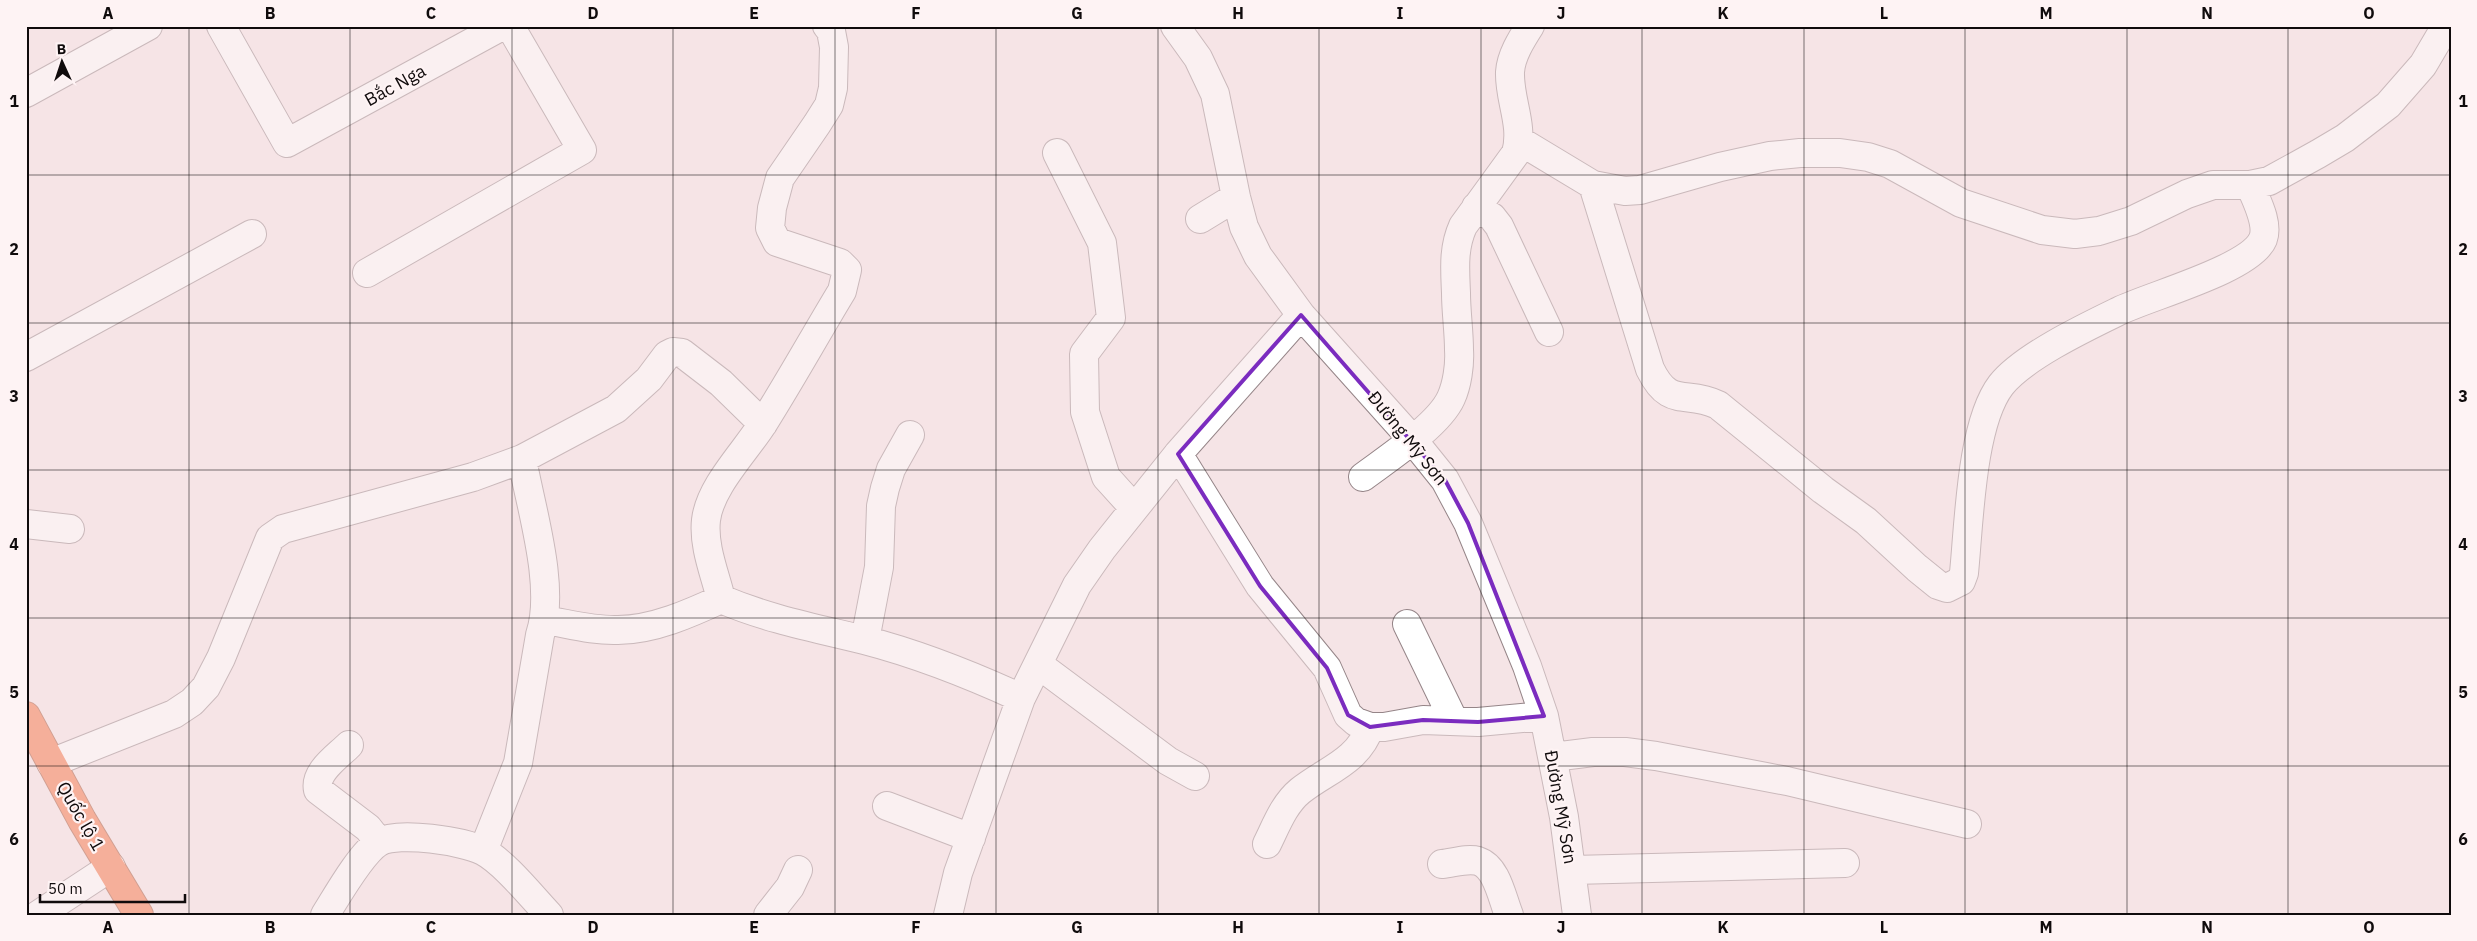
<svg xmlns="http://www.w3.org/2000/svg" width="2477" height="941" viewBox="0 0 2477 941" font-family="'IBM Plex Sans',sans-serif">
	<style>
		.lines { fill: none; stroke-linecap: round; stroke-linejoin: round }
		.minor-casing { stroke: #958588; stroke-width: 30 }
		.highway-casing { stroke: #a44d2d; stroke-width: 30 }
		.minor { stroke: #fff; stroke-width: 28 }
		.highway { stroke: #f3703f; stroke-width: 28 }
		.marked { fill: none; stroke: #7b2cbf; stroke-width: 4; stroke-linejoin: round }
		.grid { fill: none; stroke: #100b0c; stroke-width: 1; stroke-opacity: 0.55 }
		.labels { text-anchor: middle; dominant-baseline: central; stroke-width: 4.5; stroke-linejoin: round; paint-order: stroke }
		.street-label { font-size: 18px; fill: #100b0c; stroke: #fef3f4 }
		.neatline { fill: none; stroke: #100b0c; stroke-width: 2 }
		.grid-label { font-size: 16px; text-anchor: middle; font-weight: bold; fill: #100b0c }
	</style>
	<rect width="100%" height="100%" fill="#f5e4e6"/>
	<g class="lines">
		<!-- minor casing -->
		<g class="minor-casing">
			<path id="minor" d="M221,26L287,143L502,26
				M1175,26L1198,58L1215,94L1236,197L1244,227L1258,256L1301,315L1412,439L1445,480L1468,523L1527,666L1544,716L1564,817L1577,915
				M26,93L148,26
				M1520,141L1593,185L1625,191L1640,190L1720,167L1770,156L1800,153H1840L1868,157L1890,164L1961,203L2042,230L2075,234L2099,231L2131,221L2187,194L2213,185H2250L2269,181L2318,154L2345,138L2388,105L2423,65L2446,26
				M1057,153L1102,243L1111,318L1084,354L1085,412L1106,477L1134,508
				M1593,185L1650,369C1670,410 1686,389 1718,405L1823,490L1866,521L1917,568L1938,585L1947,588L1961,581L1964,573C1969,524 1971,424 2001,385C2023,357 2086,327 2119,311C2149,296 2251,269 2263,239C2269,223 2256,200 2250,185
				M1476,207L1492,217L1499,226L1549,332
				M1200,219L1236,197
				M367,273L582,150L510,26
				M26,357L252,234
				M1178,454L1260,586L1327,668L1348,715L1356,722L1370,727H1384L1423,720L1478,722L1544,716
				M1363,477C1387,459 1439,425 1451,398C1457,385 1460,365 1459,350C1459,331 1456,312 1456,293C1455,269 1453,248 1463,226L1516,153C1524,125 1509,100 1510,72C1511,56 1521,40 1530,26
				M26,524L70,529
				M721,599C715,574 703,546 706,520C710,486 746,451 764,422C791,379 816,334 842,291L847,270L840,263L777,242L770,228L772,208L780,178L817,124L829,105L833,88L834,47L831,31L827,26
				M545,620C569,624 594,631 618,630C653,630 691,613 721,599C768,619 815,628 864,640C918,654 971,675 1021,698
				M1407,624L1454,721
				M865,640L879,567L881,506L885,488L891,469L910,435
				M1039,665L1168,761L1195,776
				M349,745C337,757 314,772 318,790L368,828L379,842
				M1553,757L1593,752H1625L1656,756L1787,781L1967,824
				M51,763L174,714L192,702L206,687L221,658L270,538L283,529L473,477L522,459L616,409L649,379L667,355L673,352L682,353L721,383L763,424
				M887,806L971,838
				M1267,844C1276,826 1284,804 1300,791C1326,770 1358,762 1370,727
				M483,851L518,763L540,635C556,587 531,509 522,459
				M1442,864C1453,863 1467,858 1478,861C1497,867 1502,898 1509,915
				M1573,870L1845,863
				M38,915L111,867
				M325,915C337,896 361,853 379,842C399,831 463,841 483,851C504,862 532,897 549,915
				M768,915L790,887L798,870
				M948,915L958,873L1021,698L1077,585L1102,549L1178,454L1301,315"/>
		</g>
		<!-- highway casing -->
		<g class="highway-casing">
			<path id="highway" d="M26,716L82,820L139,915"/>
		</g>
		<!-- minor -->
		<use href="#minor" class="minor"/>
		<!-- highway -->
		<use href="#highway" class="highway"/>
	</g>
	<!-- marked area -->
	<path d="M0 0H2477V941H0ZM1301,315L1445,480L1468,523L1544,716L1478,722L1423,720L1370,727L1348,715L1327,668L1260,586L1178,454Z" fill="#f5e4e6" fill-opacity=".55" fill-rule="evenodd"/>
	<path class="marked" d="M1301,315L1445,480L1468,523L1544,716L1478,722L1423,720L1370,727L1348,715L1327,668L1260,586L1178,454Z"/>
	<!-- grid -->
	<path class="grid" d="M189,26V915M350,26V915M512,26V915M673,26V915M835,26V915M996,26V915M1158,26V915M1319,26V915M1481,26V915M1642,26V915M1804,26V915M1965,26V915M2127,26V915M2288,26V915M26,175H2451M26,323H2451M26,470H2451M26,618H2451M26,766H2451"/>
	<g class="labels">
		<!-- street labels -->
		<g class="street-label">
			<text transform="translate(395 85) rotate(-29)">Bắc Nga</text>
			<text transform="translate(1408 438) rotate(51)">Đường Mỹ Sơn</text>
			<text transform="translate(1561 807) rotate(80)">Đường Mỹ Sơn</text>
			<text transform="translate(81 816) rotate(60)">Quốc lộ 1</text>
		</g>
	</g>
	<!-- border -->
	<rect width="2477" height="941" fill="none" stroke="#fef3f4" stroke-width="55"/>
	<!-- north arrow -->
	<g transform="translate(62 62) rotate(357)" stroke="#fef3f4" stroke-width="4" paint-order="stroke">
	<path d="M0-4L9 19L0 12L-9 19Z" fill="#100b0c"/>
	<text y="-8" font-size="14" font-weight="bold" text-anchor="middle" fill="#100b0c">B</text>
	</g>
	<!-- scale -->
	<path d="M40 894v8h145v-8" fill="none" stroke="#100b0c" stroke-width="2.5"/>
	<text x="48" y="894" font-size="15" fill="#100b0c" stroke="#fef3f4" stroke-width="4" paint-order="stroke">50 m</text>
	<rect x="28" y="28" width="2422" height="886" class="neatline"/>
	<g class="grid-label">
		<text x="108" y="19">A</text>
		<text x="270" y="19">B</text>
		<text x="431" y="19">C</text>
		<text x="593" y="19">D</text>
		<text x="754" y="19">E</text>
		<text x="916" y="19">F</text>
		<text x="1077" y="19">G</text>
		<text x="1238" y="19">H</text>
		<text x="1400" y="19">I</text>
		<text x="1561" y="19">J</text>
		<text x="1723" y="19">K</text>
		<text x="1884" y="19">L</text>
		<text x="2046" y="19">M</text>
		<text x="2207" y="19">N</text>
		<text x="2369" y="19">O</text>
		<text x="14" y="107">1</text>
		<text x="2463" y="107">1</text>
		<text x="14" y="255">2</text>
		<text x="2463" y="255">2</text>
		<text x="14" y="402">3</text>
		<text x="2463" y="402">3</text>
		<text x="14" y="550">4</text>
		<text x="2463" y="550">4</text>
		<text x="14" y="698">5</text>
		<text x="2463" y="698">5</text>
		<text x="14" y="845">6</text>
		<text x="2463" y="845">6</text>
		<text x="108" y="933">A</text>
		<text x="270" y="933">B</text>
		<text x="431" y="933">C</text>
		<text x="593" y="933">D</text>
		<text x="754" y="933">E</text>
		<text x="916" y="933">F</text>
		<text x="1077" y="933">G</text>
		<text x="1238" y="933">H</text>
		<text x="1400" y="933">I</text>
		<text x="1561" y="933">J</text>
		<text x="1723" y="933">K</text>
		<text x="1884" y="933">L</text>
		<text x="2046" y="933">M</text>
		<text x="2207" y="933">N</text>
		<text x="2369" y="933">O</text>
	</g>
</svg>
